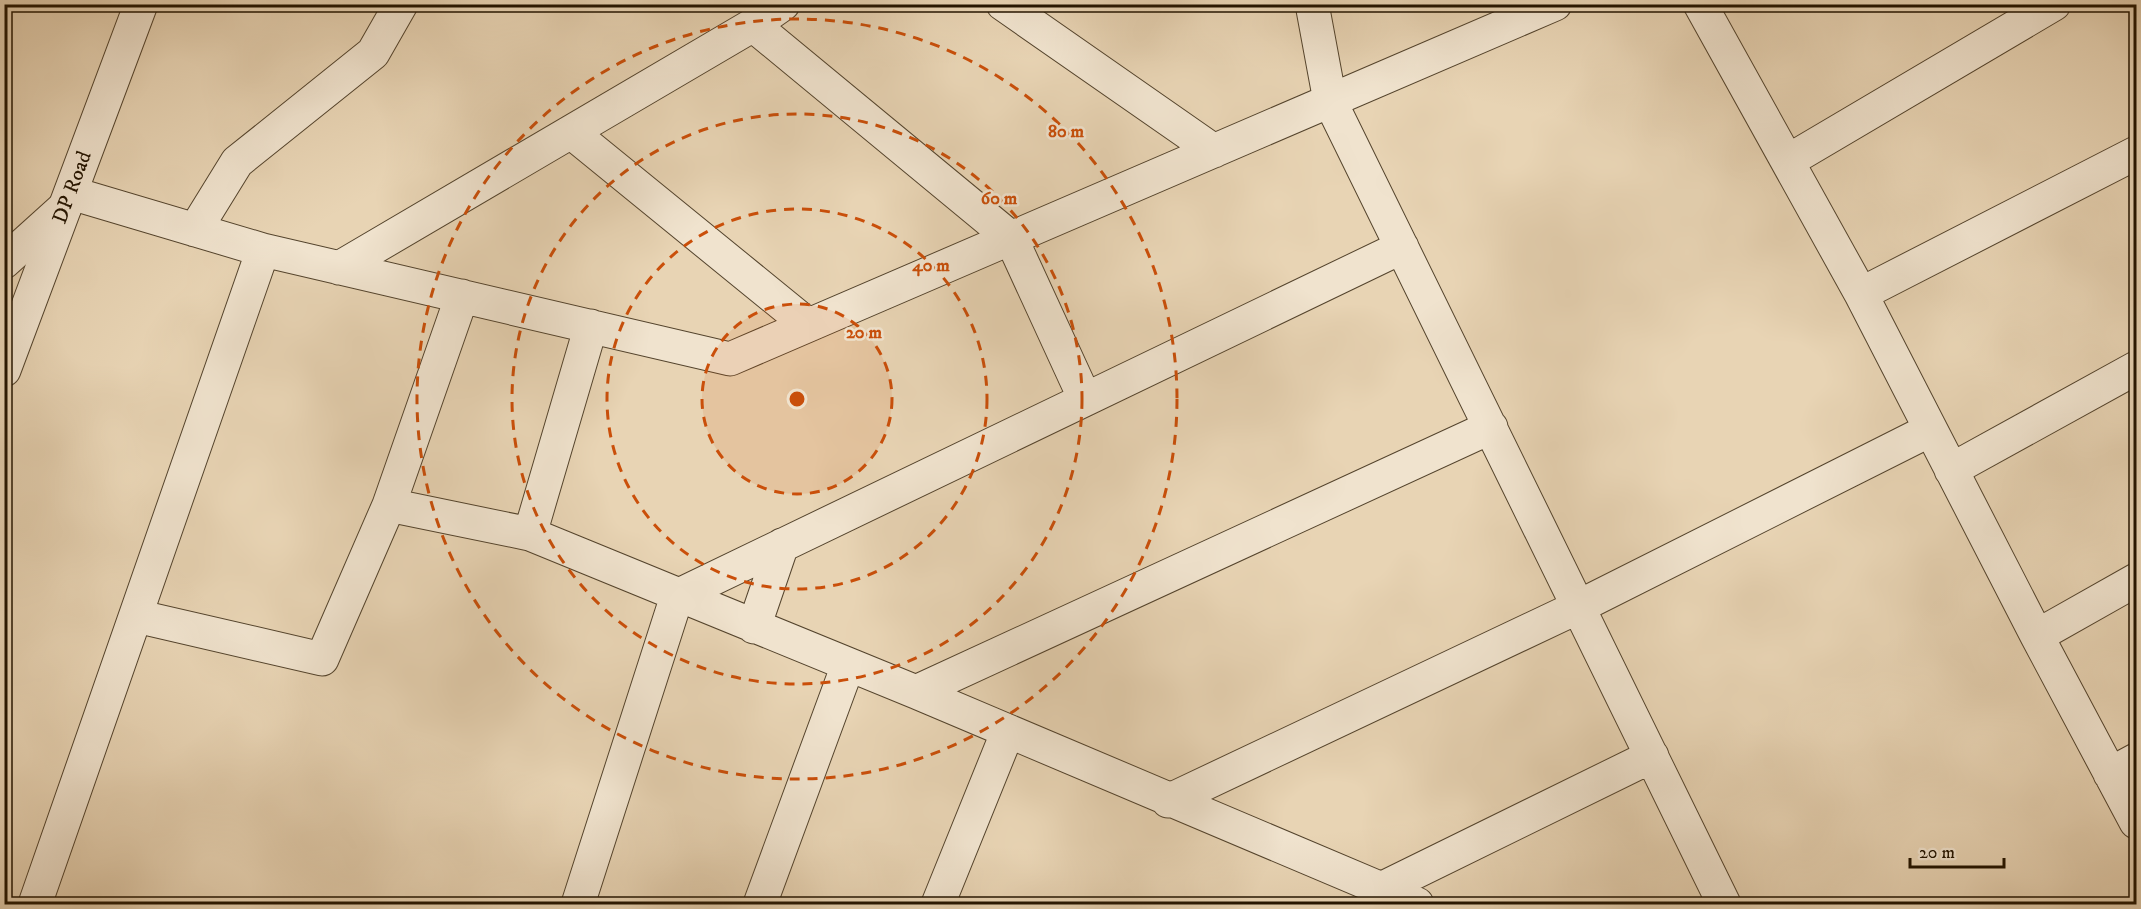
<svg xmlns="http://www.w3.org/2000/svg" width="2141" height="909" viewBox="0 0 2141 909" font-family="'IM FELL DW Pica',serif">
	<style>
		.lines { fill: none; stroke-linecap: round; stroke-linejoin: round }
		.minor-casing { stroke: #54442d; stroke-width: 35 }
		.tertiary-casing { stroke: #54442d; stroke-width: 35 }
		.minor { stroke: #f0e3ce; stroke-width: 33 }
		.tertiary { stroke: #f0e3ce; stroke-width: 33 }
		.ring { fill: none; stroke: #ca4f0a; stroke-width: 3; stroke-dasharray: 10 8 }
		.labels { text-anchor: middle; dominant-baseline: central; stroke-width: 5; stroke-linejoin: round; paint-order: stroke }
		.street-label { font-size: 21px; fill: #231400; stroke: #f0e3ce }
		.centre { fill: #ca4f0a; stroke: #f0e3ce; stroke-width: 3 }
		.ring-label { font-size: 18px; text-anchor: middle; font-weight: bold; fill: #ca4f0a; stroke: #f0e3ce; stroke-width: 5; stroke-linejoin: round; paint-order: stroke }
	</style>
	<rect width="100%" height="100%" fill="#e8d4b4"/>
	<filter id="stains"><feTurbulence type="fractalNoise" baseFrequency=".00333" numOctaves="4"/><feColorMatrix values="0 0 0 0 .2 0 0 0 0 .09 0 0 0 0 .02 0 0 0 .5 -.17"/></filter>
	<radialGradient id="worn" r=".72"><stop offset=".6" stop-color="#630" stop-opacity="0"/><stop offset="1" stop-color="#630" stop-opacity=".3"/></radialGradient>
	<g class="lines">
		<!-- minor casing -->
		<g class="minor-casing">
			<path id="minor" d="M1003,4L1214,151
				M1312,4L1330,101L1724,904
				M1700,4L1861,294L2037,636L2136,822
				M753,25L1011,238L1085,399
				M571,132L808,325
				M1788,161L2054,4
				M195,230L237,162L373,53L401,4
				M263,250L730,359L1555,4
				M4,262L65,207
				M339,268L753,25L783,4
				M1861,294L2136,153
				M591,326L530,534L916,692L1417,904
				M1951,470L2136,368
				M389,505L530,534
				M136,616L322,659L389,505L462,296
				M754,627L782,545
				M2037,636L2136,580
				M916,692L1491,427
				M2110,774L2136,760
				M1168,801L1578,607L1930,430
				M1381,889L1652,756
				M35,904L263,250L71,193
				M578,904L677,596L1402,247
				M760,904L848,665
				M938,904L1008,731"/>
		</g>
		<!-- tertiary casing -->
		<g class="tertiary-casing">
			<g id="tertiary">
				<path id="s1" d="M4,370L141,4"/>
			</g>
		</g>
		<!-- minor -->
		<use href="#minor" class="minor"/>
		<!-- tertiary -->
		<use href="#tertiary" class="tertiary"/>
	</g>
	<!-- distance rings -->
	<circle cx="797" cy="399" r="95" fill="#ca4f0a" fill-opacity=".12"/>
	<g class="ring">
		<circle cx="797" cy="399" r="95"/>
		<circle cx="797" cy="399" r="190"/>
		<circle cx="797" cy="399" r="285"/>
		<circle cx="797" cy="399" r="380"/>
	</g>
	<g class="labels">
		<!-- street labels -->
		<g class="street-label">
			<text stroke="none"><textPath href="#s1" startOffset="195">DP Road</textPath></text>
		</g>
	</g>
	<circle cx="797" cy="399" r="9" class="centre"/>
	<g class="ring-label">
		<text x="1066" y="137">80 m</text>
		<text x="999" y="204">60 m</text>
		<text x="931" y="271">40 m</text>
		<text x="864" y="338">20 m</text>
	</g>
	<!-- margin -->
	<rect width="2141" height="909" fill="none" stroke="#e8d4b4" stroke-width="24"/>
	<rect x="6" y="6" width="2129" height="897" fill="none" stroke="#231400" stroke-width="3"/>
	<rect x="12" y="12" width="2117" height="885" fill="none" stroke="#231400" stroke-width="1.5"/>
	<!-- scale -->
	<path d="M1910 858v9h94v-9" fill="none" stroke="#231400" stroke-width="3"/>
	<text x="1919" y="858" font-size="18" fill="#231400" stroke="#f0e3ce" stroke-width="4.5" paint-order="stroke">20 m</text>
	<rect width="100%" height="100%" filter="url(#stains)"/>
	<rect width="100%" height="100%" fill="url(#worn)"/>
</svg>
